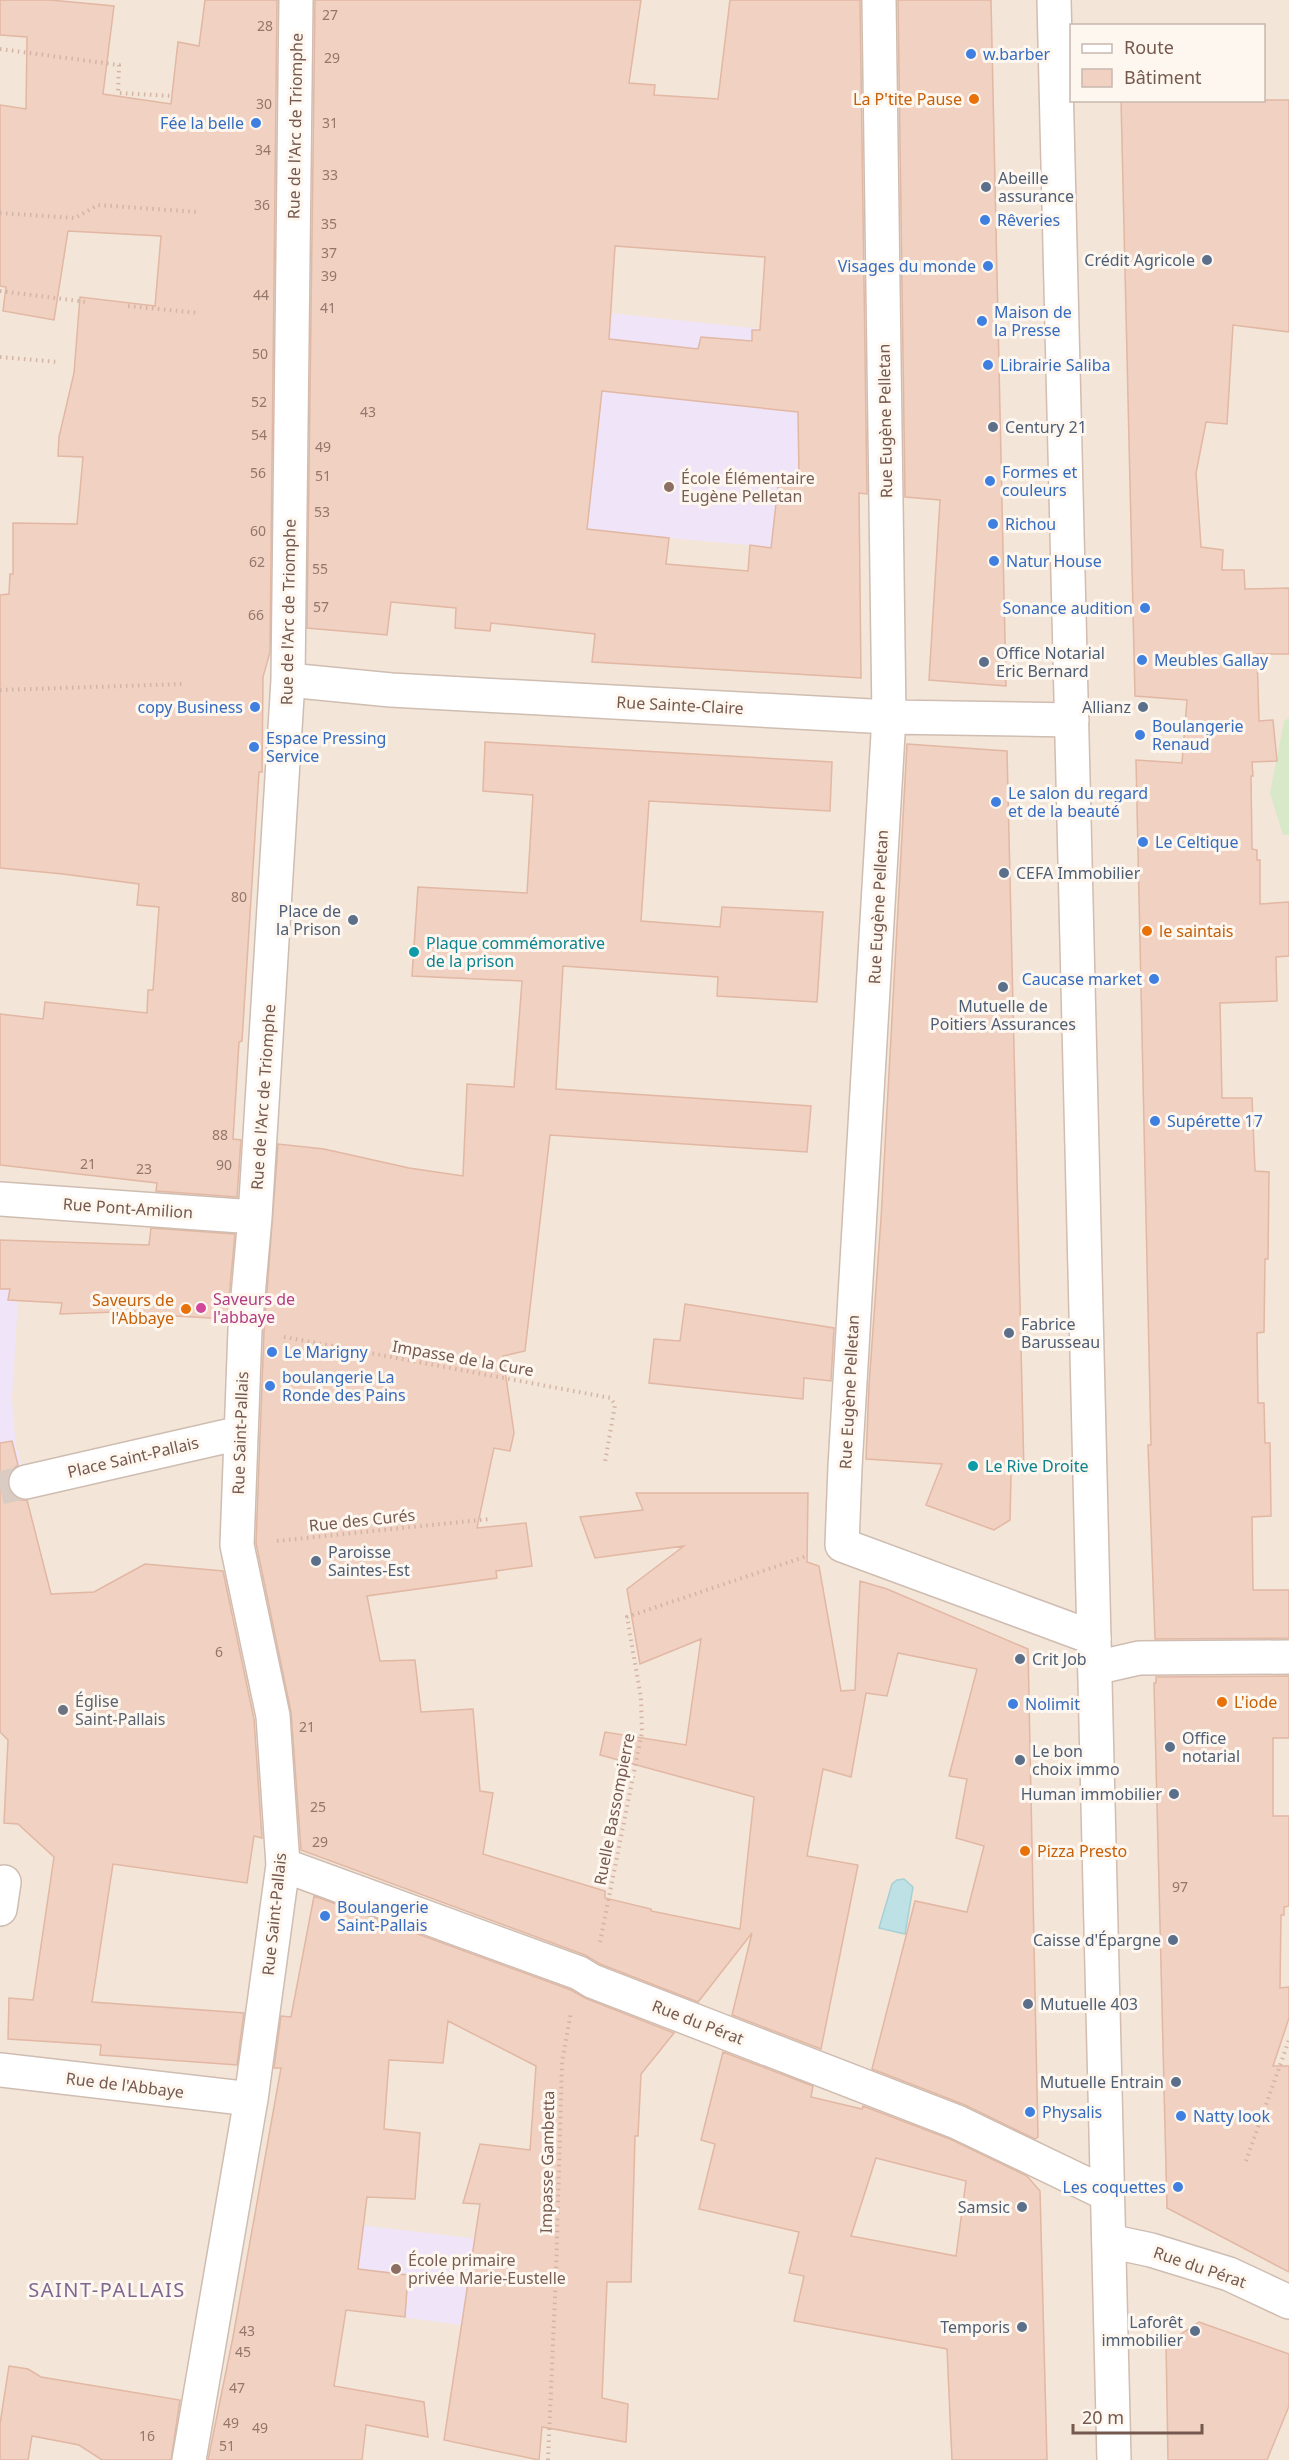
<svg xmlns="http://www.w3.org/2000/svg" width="1289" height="2460" viewBox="0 0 1289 2460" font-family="'Noto Sans',sans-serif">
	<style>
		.residential { fill: #f3e5d8; fill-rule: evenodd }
		.education { fill: #f0e5f8 }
		.green { fill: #d7e9c8 }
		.water { fill: #bee1e5; stroke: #a5d1d6; stroke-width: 1.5 }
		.building { fill: #f0d1c2; stroke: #e2b7a3; stroke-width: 1.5; fill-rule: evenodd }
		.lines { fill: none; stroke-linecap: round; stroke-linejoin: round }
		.street-tunnel { stroke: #daccc2; stroke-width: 33; stroke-dasharray: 33 16; stroke-linecap: butt }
		.street-casing { stroke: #cfbdb2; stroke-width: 36 }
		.secondary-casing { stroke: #d2bdb0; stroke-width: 36 }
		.path { stroke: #d5b4a5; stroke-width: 4; stroke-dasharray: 1.5 4.5; stroke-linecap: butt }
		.street { stroke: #fff; stroke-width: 33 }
		.secondary { stroke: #fff; stroke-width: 33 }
		.shop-dot { fill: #3f7fe0; stroke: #fef7ef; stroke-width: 2 }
		.food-dot { fill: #e8710a; stroke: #fef7ef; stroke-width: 2 }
		.service-dot { fill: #5c6f8a; stroke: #fef7ef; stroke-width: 2 }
		.education-dot { fill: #8d6e63; stroke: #fef7ef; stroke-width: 2 }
		.culture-dot { fill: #0f9aa8; stroke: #fef7ef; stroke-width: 2 }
		.hotel-dot { fill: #d1479c; stroke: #fef7ef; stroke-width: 2 }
		.worship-dot { fill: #6b7280; stroke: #fef7ef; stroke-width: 2 }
		.labels { text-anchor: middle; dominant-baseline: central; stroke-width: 6; stroke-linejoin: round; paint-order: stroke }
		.number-label { font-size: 14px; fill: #94776b }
		.shop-label { font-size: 16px; fill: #366cbe; stroke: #fef7ef; text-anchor: start }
		.food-label { font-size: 16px; fill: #c56008; stroke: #fef7ef; text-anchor: start }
		.street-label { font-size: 16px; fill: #75594e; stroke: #fef7ef }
		.service-label { font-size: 16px; fill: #4e5e75; stroke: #fef7ef; text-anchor: start }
		.education-label { font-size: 16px; fill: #785e54; stroke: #fef7ef; text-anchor: start }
		.culture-label { font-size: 16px; fill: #0d838f; stroke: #fef7ef; text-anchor: start }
		.hotel-label { font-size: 16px; fill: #b23c85; stroke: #fef7ef; text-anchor: start }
		.worship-label { font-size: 16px; fill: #5b616d; stroke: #fef7ef; text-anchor: start }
		.quarter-label { font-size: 20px; letter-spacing: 1.5px; fill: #7f6691; stroke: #fef7ef }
	</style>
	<rect width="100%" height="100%" fill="#fcf3e9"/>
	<!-- residential -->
	<path class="residential" d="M0,0H1289V2460H0ZM1072,26H1264V100H1072Z"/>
	<!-- education -->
	<path class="education" d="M563,308L857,339L859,555L669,538L661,622L451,358Z
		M0,1240H7L4,1289H10L8,1301H18L12,1398L16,1449L18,1450L23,1472L0,1477Z
		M256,2213L496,2241L545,2336L241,2296Z"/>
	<!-- green -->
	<path class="green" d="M1289,718V835H1283L1270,793L1284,721Z"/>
	<!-- water -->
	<path class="water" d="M904,1879L913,1887L905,1934L879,1928L892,1884L897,1880Z"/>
	<!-- building -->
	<path class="building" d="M0,0H50L114,6L103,94L171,104L178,42L199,46L205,0H277L270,652L263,677L262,772H259L242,1041L239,1042L233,1139L241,1140L237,1197L156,1191L157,1183L0,1165V1014L43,1019L45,1002L147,1013L148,990H153L159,907L137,905L139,884L63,874L0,868V595L9,594L10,574H13V523L77,524L83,457L58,456L59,437L74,373L80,297L155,306L161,236L68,231L54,320L3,311L6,287L0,286V105L26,109L27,37L0,35Z
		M315,0H641L629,83L655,85L654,95L718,99L730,0H860L867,494L859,493L861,678L592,662L595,634L491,623L490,631L455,628L456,608L391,602L387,635L307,628ZM615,246L765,257L760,330H752V341L701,337L698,349L609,339ZM602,391L798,412L799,478L779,477L771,548L750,545L748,571L666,564L669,538L587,529Z
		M898,0H991L1006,686L929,680L940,500L905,497Z
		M1121,100H1289V332L1233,325L1227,424L1206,422L1196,473L1201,547L1223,550L1222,570H1244L1245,589L1289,588V654H1257L1259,721L1273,720L1277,761L1252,762L1253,776H1251L1252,849L1257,850V860H1260V904L1289,902V956L1276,957L1277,1001L1220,1003L1222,1098H1252L1255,1171L1269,1172L1268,1259H1265L1264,1332L1257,1333L1258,1403H1264L1265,1443H1270L1271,1516L1252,1517L1253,1590H1289V1638L1155,1639L1148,1445H1151L1136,760L1182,763L1187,700L1135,696Z
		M485,742L832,762L830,811L649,801L641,921L720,927L722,907L823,912L817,1002L717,996L718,977L563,966L556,1089L811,1106L807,1152L550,1135L525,1351L503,1356L514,1433L510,1451L494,1448L477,1528L526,1523L532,1566L496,1571L497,1578L367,1596L380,1661L415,1660L421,1712L473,1709L480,1791L493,1793L483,1854L605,1891V1898L651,1909V1911L740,1929L754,1797L600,1755L605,1732L686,1745L701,1639L640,1664L627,1589L684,1546L595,1558L580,1517L643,1510L636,1493H808L807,1562L819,1566L841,1691L855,1690L860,1581L887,1589L1028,1649L1037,2091L1038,2137L1035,2139L965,2105L872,2069L915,1901L967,1912L984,1846L956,1838L967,1779L949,1776L977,1669L898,1653L887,1696L866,1693L851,1777L823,1769L807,1856L858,1865L821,2049L732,2015L752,1933L698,2002L600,1964L585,1955L301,1850L291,1712L256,1543L264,1331L278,1144L324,1149L409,1168L463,1176L467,1084L514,1087L522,981L412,976L418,887L527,893L533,795L483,791Z
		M907,744L1007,751L1024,1474H1011L1010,1520L994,1530L926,1505L942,1464L866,1459L869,1385L881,1219Z
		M151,1228L235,1234L227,1319L142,1314L143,1311L60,1314L62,1303L8,1300L10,1289H0V1240L149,1245Z
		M685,1304L834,1328L831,1381L804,1378L803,1399L649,1383L654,1339L680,1341Z
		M12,1441L18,1465L13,1469L8,1476V1487L13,1495L20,1500H27L51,1594L94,1592L145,1564L223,1571L254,1719L262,1838L254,1836L247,1883L113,1864L92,2002L244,2013L237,2065L100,2055L101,2045L8,2039L9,1998L33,2000L54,1857L18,1824L4,1823L8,1740L0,1732V1443Z
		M1289,1676V1738H1273V1816H1289V1906L1284,1907V1915H1281L1280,1988L1289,1987V2018L1273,2066H1289V2272L1167,2208L1154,1683H1156V1677Z
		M314,1896L571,1990L585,1998L674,2033L641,2074L638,2136H635L631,2282H607L602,2398L628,2404L626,2442L542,2427L539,2460L444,2440L480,2204L463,2203L480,2144L530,2150L536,2066L448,2021L443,2063L389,2060L384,2129L420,2133L415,2199L367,2197L358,2269L408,2275L405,2317L346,2310L334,2386L424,2402L428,2437L366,2425L362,2460H208L233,2337L281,2068H274L281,2016L291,2017Z
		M723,2052L813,2086L811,2097L862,2109L863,2106L950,2139L1027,2176L1040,2191L1047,2460H952L947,2349L794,2321L804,2276L789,2273L799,2232L699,2209L715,2144L701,2140ZM876,2158L966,2181L956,2256L851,2236Z
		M1199,2322L1289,2354V2406L1267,2460H1168L1166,2344Z
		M9,2366L28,2369L41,2377L180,2400L171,2460H102L79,2445L32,2436L28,2460H0V2424Z"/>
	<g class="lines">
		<!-- street-tunnel -->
		<path class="street-tunnel" d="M0,1488L26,1482"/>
		<!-- street casing -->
		<g class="street-casing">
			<path id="street" d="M879,0L889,717L845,1467L842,1545L1094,1638
				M288,680L391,690L889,717L1072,720
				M0,1199L255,1217
				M26,1482L240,1433
				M1095,1668L1139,1658L1289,1657
				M283,1865L579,1973L592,1981L957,2122L1107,2194
				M0,1909L4,1882
				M0,2070L251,2099
				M1109,2241L1151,2250L1229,2274L1289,2302
				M189,2460L251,2099L283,1865L273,1716L237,1545L245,1330L255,1217L288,680L296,0"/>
		</g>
		<!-- secondary casing -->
		<g class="secondary-casing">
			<path id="secondary" d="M1054,0L1114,2460"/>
		</g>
		<!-- path -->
		<path class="path" d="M0,49L119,65L118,93L172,96
			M0,213L75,218L98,205L198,212
			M0,291L86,302
			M128,306L199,313
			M0,357L58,362
			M0,690L184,684
			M284,1337L611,1398L615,1405L605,1462
			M277,1541L489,1519
			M600,1942L642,1732L641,1698L627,1617L807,1556
			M1246,2161L1289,2040
			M548,2460L556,2273L562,2062L571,2012"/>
		<!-- street -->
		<use href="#street" class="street"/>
		<!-- secondary -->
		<use href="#secondary" class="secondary"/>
	</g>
	<!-- markers -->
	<g class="shop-dot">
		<circle cx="971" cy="54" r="6"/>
		<circle cx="256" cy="123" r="6"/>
		<circle cx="985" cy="220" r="6"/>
		<circle cx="988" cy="266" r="6"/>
		<circle cx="982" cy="321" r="6"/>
		<circle cx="988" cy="365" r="6"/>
		<circle cx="990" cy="481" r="6"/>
		<circle cx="993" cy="524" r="6"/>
		<circle cx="994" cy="561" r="6"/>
		<circle cx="1145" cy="608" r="6"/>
		<circle cx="1142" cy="660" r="6"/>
		<circle cx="255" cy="707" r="6"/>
		<circle cx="1140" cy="735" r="6"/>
		<circle cx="254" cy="747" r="6"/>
		<circle cx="996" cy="802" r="6"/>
		<circle cx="1143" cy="842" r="6"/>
		<circle cx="1154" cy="979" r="6"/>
		<circle cx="1155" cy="1121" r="6"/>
		<circle cx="272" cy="1352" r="6"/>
		<circle cx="270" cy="1386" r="6"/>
		<circle cx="1013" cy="1704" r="6"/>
		<circle cx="325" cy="1916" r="6"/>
		<circle cx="1030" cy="2112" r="6"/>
		<circle cx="1181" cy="2116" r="6"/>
		<circle cx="1178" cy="2187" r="6"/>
	</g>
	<g class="food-dot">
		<circle cx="974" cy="99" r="6"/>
		<circle cx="1147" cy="931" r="6"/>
		<circle cx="186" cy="1309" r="6"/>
		<circle cx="1222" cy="1702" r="6"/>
		<circle cx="1025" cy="1851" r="6"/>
	</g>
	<g class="service-dot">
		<circle cx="986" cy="187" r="6"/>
		<circle cx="1207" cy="260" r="6"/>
		<circle cx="993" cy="427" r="6"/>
		<circle cx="984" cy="662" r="6"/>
		<circle cx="1143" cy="707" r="6"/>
		<circle cx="1004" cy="873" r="6"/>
		<circle cx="353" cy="920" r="6"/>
		<circle cx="1003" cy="987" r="6"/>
		<circle cx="1009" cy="1333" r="6"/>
		<circle cx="316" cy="1561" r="6"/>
		<circle cx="1020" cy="1659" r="6"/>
		<circle cx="1170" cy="1747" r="6"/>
		<circle cx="1020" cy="1760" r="6"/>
		<circle cx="1174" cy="1794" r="6"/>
		<circle cx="1173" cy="1940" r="6"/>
		<circle cx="1028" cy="2004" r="6"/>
		<circle cx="1176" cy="2082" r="6"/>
		<circle cx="1022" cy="2207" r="6"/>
		<circle cx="1022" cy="2327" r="6"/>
		<circle cx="1195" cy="2331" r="6"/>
	</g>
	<g class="education-dot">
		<circle cx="669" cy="487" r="6"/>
		<circle cx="396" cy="2269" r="6"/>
	</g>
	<g class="culture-dot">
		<circle cx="414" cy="952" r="6"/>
		<circle cx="973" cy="1466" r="6"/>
	</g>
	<circle class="hotel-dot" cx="201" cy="1308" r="6"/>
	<circle class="worship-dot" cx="63" cy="1710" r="6"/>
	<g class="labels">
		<!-- number labels -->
		<g class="number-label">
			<text x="330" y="14">27</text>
			<text x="265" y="25">28</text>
			<text x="332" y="57">29</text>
			<text x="264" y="103">30</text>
			<text x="330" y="122">31</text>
			<text x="263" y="149">34</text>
			<text x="330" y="174">33</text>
			<text x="262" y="204">36</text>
			<text x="329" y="223">35</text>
			<text x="329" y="252">37</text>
			<text x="329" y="275">39</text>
			<text x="261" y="294">44</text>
			<text x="328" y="307">41</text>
			<text x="260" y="353">50</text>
			<text x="259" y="401">52</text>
			<text x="368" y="411">43</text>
			<text x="259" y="434">54</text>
			<text x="323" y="446">49</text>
			<text x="258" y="472">56</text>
			<text x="323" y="475">51</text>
			<text x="322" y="511">53</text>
			<text x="258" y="530">60</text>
			<text x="257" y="561">62</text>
			<text x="320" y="568">55</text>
			<text x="321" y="606">57</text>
			<text x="256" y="614">66</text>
			<text x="239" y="896">80</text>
			<text x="220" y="1134">88</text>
			<text x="88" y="1163">21</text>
			<text x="224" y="1164">90</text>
			<text x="144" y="1168">23</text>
			<text x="219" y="1651">6</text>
			<text x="307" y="1726">21</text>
			<text x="318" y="1806">25</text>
			<text x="320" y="1841">29</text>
			<text x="1180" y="1886">97</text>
			<text x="247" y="2330">43</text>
			<text x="243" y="2351">45</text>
			<text x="237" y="2387">47</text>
			<text x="231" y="2422">49</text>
			<text x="260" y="2427">49</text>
			<text x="147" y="2435">16</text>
			<text x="227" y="2445">51</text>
		</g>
		<!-- shop labels -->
		<g class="shop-label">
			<text x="983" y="54">w.barber</text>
			<text x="244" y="123" text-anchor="end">Fée la belle</text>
			<text x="997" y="220">Rêveries</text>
			<text x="976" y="266" text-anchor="end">Visages du monde</text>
			<text x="994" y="312">Maison de<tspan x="994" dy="18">la Presse</tspan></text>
			<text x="1000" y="365">Librairie Saliba</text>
			<text x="1002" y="472">Formes et<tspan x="1002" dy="18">couleurs</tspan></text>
			<text x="1005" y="524">Richou</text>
			<text x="1006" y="561">Natur House</text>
			<text x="1133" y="608" text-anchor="end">Sonance audition</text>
			<text x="1154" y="660">Meubles Gallay</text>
			<text x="243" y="707" text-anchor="end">copy Business</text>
			<text x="1152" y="726">Boulangerie<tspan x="1152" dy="18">Renaud</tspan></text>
			<text x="266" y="738">Espace Pressing<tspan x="266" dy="18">Service</tspan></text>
			<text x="1008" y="793">Le salon du regard<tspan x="1008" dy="18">et de la beauté</tspan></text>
			<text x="1155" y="842">Le Celtique</text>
			<text x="1142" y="979" text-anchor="end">Caucase market</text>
			<text x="1167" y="1121">Supérette 17</text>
			<text x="284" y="1352">Le Marigny</text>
			<text x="282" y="1377">boulangerie La<tspan x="282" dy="18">Ronde des Pains</tspan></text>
			<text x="1025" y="1704">Nolimit</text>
			<text x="337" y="1907">Boulangerie<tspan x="337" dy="18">Saint-Pallais</tspan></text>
			<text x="1042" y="2112">Physalis</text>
			<text x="1193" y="2116">Natty look</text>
			<text x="1166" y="2187" text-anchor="end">Les coquettes</text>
		</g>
		<!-- food labels -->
		<g class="food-label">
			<text x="962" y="99" text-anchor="end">La P'tite Pause</text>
			<text x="1159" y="931">le saintais</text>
			<text x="174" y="1300" text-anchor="end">Saveurs de<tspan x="174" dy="18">l'Abbaye</tspan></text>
			<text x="1234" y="1702">L'iode</text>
			<text x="1037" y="1851">Pizza Presto</text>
		</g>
		<!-- street labels -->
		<g class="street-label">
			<text transform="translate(295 126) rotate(-89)">Rue de l'Arc de Triomphe</text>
			<text transform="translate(885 421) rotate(-91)">Rue Eugène Pelletan</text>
			<text transform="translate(288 612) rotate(-89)">Rue de l'Arc de Triomphe</text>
			<text transform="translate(680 705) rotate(3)">Rue Sainte-Claire</text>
			<text transform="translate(878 907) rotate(-87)">Rue Eugène Pelletan</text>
			<text transform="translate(263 1097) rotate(-86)">Rue de l'Arc de Triomphe</text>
			<text transform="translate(128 1208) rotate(4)">Rue Pont-Amilion</text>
			<text transform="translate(463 1358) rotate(10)">Impasse de la Cure</text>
			<text transform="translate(849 1392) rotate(-87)">Rue Eugène Pelletan</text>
			<text transform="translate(240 1433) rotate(-88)">Rue Saint-Pallais</text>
			<text transform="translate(133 1457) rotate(-13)">Place Saint-Pallais</text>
			<text transform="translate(362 1520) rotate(-6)">Rue des Curés</text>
			<text transform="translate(614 1809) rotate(-79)">Ruelle Bassompierre</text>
			<text transform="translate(274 1914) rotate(-84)">Rue Saint-Pallais</text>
			<text transform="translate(698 2022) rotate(21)">Rue du Pérat</text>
			<text transform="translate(125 2085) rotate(7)">Rue de l'Abbaye</text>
			<text transform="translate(547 2162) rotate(-89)">Impasse Gambetta</text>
			<text transform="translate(1200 2267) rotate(19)">Rue du Pérat</text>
		</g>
		<!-- service labels -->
		<g class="service-label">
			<text x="998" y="178">Abeille<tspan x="998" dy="18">assurance</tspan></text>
			<text x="1195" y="260" text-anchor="end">Crédit Agricole</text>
			<text x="1005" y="427">Century 21</text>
			<text x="996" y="653">Office Notarial<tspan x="996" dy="18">Eric Bernard</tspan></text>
			<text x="1131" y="707" text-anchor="end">Allianz</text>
			<text x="1016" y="873">CEFA Immobilier</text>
			<text x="341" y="911" text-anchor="end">Place de<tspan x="341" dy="18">la Prison</tspan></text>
			<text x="1003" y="1006" text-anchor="middle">Mutuelle de<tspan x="1003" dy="18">Poitiers Assurances</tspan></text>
			<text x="1021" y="1324">Fabrice<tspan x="1021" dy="18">Barusseau</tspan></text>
			<text x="328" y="1552">Paroisse<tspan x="328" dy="18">Saintes-Est</tspan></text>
			<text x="1032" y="1659">Crit Job</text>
			<text x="1182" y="1738">Office<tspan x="1182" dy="18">notarial</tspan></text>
			<text x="1032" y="1751">Le bon<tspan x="1032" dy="18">choix immo</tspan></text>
			<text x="1162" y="1794" text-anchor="end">Human immobilier</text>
			<text x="1161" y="1940" text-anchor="end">Caisse d'Épargne</text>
			<text x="1040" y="2004">Mutuelle 403</text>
			<text x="1164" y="2082" text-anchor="end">Mutuelle Entrain</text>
			<text x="1010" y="2207" text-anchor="end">Samsic</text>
			<text x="1183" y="2322" text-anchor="end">Laforêt<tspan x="1183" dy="18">immobilier</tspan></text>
			<text x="1010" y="2327" text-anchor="end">Temporis</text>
		</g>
		<!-- education labels -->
		<g class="education-label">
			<text x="681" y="478">École Élémentaire<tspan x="681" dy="18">Eugène Pelletan</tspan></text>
			<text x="408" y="2260">École primaire<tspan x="408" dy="18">privée Marie-Eustelle</tspan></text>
		</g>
		<!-- culture labels -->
		<g class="culture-label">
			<text x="426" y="943">Plaque commémorative<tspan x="426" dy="18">de la prison</tspan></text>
			<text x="985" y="1466">Le Rive Droite</text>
		</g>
		<!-- hotel labels -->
		<g class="hotel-label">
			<text x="213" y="1299">Saveurs de<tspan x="213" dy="18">l'abbaye</tspan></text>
		</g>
		<!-- worship labels -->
		<g class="worship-label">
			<text x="75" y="1701">Église<tspan x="75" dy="18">Saint-Pallais</tspan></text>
		</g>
		<!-- quarter labels -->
		<g class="quarter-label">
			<text x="107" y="2289">SAINT-PALLAIS</text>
		</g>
	</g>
	<!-- legend -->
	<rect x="1070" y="24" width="195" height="78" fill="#fef7ef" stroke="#c7b8af" stroke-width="1.5"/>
	<rect x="1082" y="44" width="30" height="9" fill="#ffffff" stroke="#c7b8af" stroke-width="1.5"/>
	<text x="1124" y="54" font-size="18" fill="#75594e">Route</text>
	<rect x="1082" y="69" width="30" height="18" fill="#f0d1c2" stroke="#c7b8af" stroke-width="1.5"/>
	<text x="1124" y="84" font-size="18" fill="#75594e">Bâtiment</text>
	<!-- scale -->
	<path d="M1073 2424v9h129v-9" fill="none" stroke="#75594e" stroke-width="3"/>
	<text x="1082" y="2424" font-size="18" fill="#75594e" stroke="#fef7ef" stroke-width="4.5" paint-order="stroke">20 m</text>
</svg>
